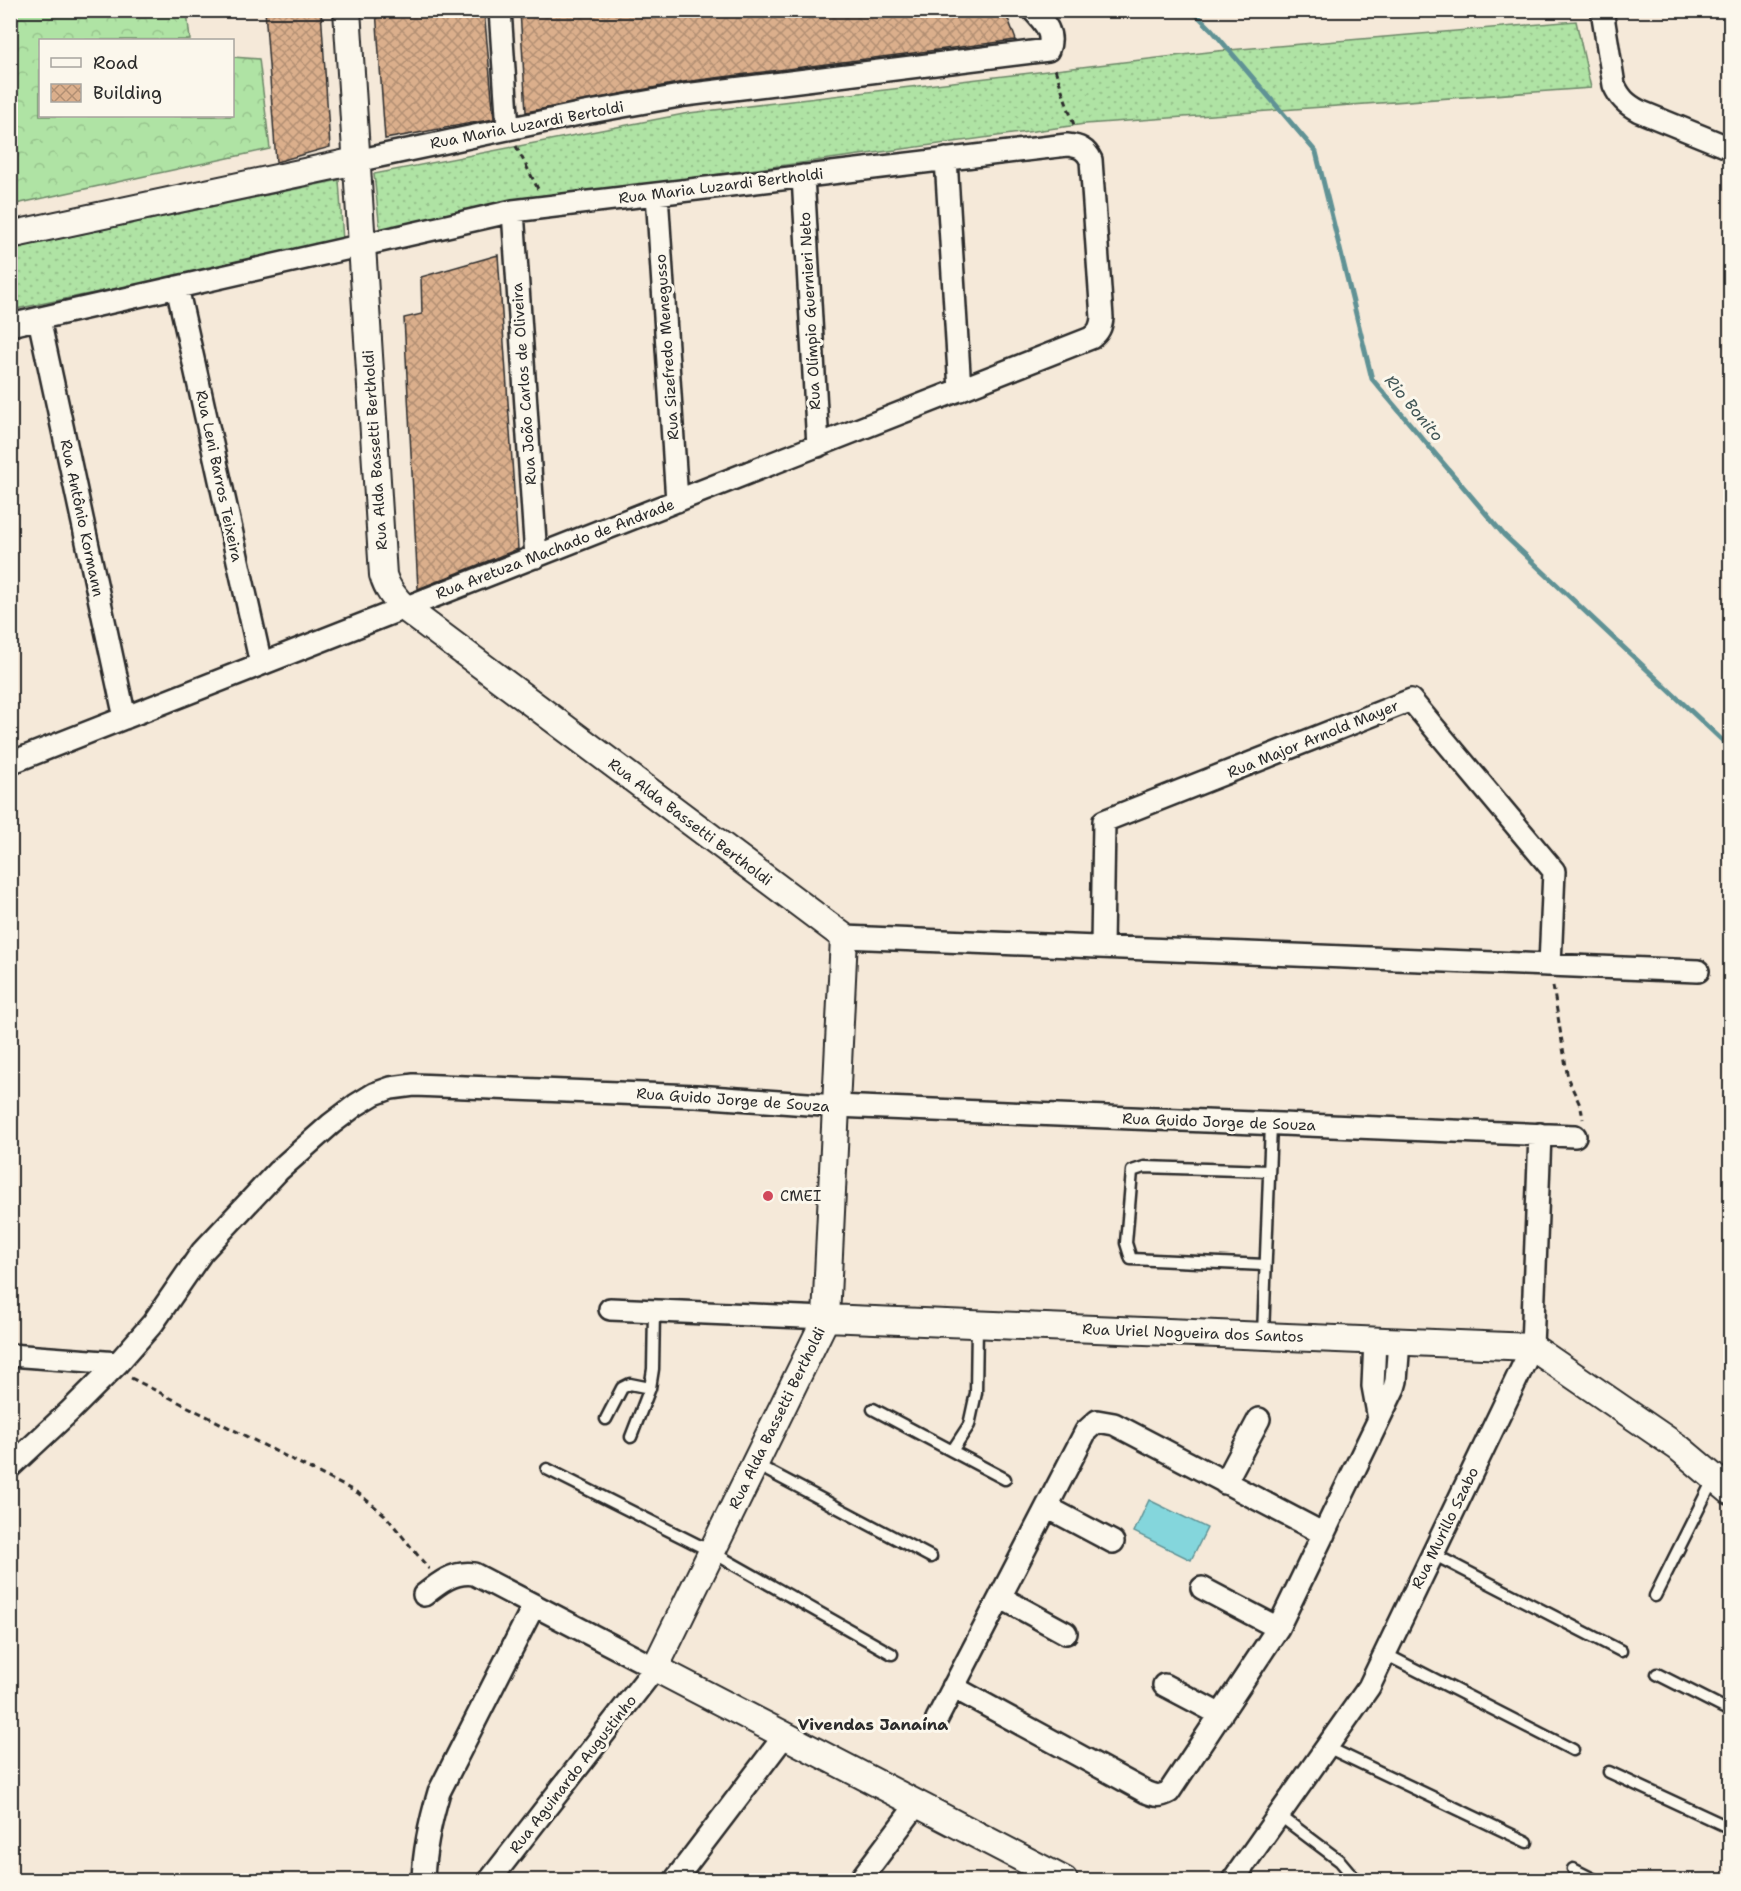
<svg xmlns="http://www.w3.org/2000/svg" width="1741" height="1891" viewBox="0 0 1741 1891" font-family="'Shantell Sans',sans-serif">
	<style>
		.grass { fill: url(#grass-dots); stroke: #6d8768; stroke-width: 1.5 }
		.forest { fill: url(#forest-crowns); stroke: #6d8768; stroke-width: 1.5 }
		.water { fill: #84d6dc; stroke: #609295; stroke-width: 1.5 }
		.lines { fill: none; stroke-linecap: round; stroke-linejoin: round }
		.stream { stroke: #609295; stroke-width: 5 }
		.building { fill: url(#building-cross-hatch); stroke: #2b2b2b; stroke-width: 1.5 }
		.service-casing { stroke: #2b2b2b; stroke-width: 15 }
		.minor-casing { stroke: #2b2b2b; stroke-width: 26 }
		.tertiary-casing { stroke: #2b2b2b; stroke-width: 30 }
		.path { stroke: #2b2b2b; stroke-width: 3; stroke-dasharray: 6 4.5; stroke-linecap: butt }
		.service { stroke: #fbf7ec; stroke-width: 10 }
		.minor { stroke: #fbf7ec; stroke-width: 21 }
		.tertiary { stroke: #fbf7ec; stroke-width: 26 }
		.poi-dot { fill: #d1495b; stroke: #fbf7ec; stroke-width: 2 }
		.labels { text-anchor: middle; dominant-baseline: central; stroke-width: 6; stroke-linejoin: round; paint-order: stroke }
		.street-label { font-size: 15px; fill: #2b2b2b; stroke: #fbf7ec }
		.poi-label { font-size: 15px; fill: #2b2b2b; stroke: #fbf7ec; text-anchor: start }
		.water-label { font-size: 16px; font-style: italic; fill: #415657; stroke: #fbf7ec }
		.neighbourhood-label { font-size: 16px; font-weight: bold; fill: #2b2b2b; stroke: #fbf7ec }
	</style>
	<defs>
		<pattern id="grass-dots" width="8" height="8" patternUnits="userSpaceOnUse" patternTransform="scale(1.5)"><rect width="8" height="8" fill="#afe3a4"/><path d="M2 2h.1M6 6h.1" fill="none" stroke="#97c38d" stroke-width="1.8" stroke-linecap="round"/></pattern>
		<pattern id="forest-crowns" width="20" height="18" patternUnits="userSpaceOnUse" patternTransform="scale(1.5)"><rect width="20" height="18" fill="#afe3a4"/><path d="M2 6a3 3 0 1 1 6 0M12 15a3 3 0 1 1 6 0" fill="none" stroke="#97c38d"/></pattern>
		<pattern id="building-cross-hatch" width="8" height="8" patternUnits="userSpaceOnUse" patternTransform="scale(1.5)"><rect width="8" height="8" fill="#dbaf8c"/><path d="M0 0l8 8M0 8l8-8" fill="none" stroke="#b28f73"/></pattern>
	</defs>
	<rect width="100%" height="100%" fill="#f5e9d9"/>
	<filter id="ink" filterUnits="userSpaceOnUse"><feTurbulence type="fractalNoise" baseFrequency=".0167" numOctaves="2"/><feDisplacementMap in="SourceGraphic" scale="12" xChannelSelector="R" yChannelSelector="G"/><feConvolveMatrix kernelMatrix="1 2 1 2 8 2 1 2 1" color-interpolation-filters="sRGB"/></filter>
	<g filter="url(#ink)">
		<!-- grass -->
		<path class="grass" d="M1576,21L1591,88L1085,124L509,203L380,230L374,174L689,113L1217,51Z
			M339,180L343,242L11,310L10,249Z"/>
		<!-- forest -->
		<path class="forest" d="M10,11H187L190,40H40V116H232L233,57L259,59L270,149L11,205Z"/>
		<!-- water -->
		<path class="water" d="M1149,1500L1207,1528L1191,1560L1134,1532Z"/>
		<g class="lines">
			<!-- stream -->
			<path class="stream" d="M1192,10L1212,30L1316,152L1372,379L1504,535L1724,742L1730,754"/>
		</g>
		<!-- building -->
		<path class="building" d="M265,10H321L330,147L276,162Z
			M376,10H484L494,119L385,139Z
			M520,10H998L1009,21L1016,40L683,82L526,112Z
			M498,255L518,549L418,589L404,318L422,314L421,277Z"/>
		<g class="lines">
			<!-- service casing -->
			<g class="service-casing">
				<path id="service" d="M1265,1265L1131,1259L1126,1243L1132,1171L1144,1167L1269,1171
					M1263,1335L1271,1124
					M873,1409L1005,1479
					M606,1419L622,1388L630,1384L650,1388
					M631,1437L650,1388L653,1369L654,1311
					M952,1451L969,1425L976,1393L977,1325
					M755,1464L931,1557
					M547,1469L712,1552L892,1654
					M1433,1554L1621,1651
					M1655,1596L1714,1478
					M1385,1654L1573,1750
					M1657,1674L1730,1711
					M1327,1747L1527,1842
					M1609,1772L1730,1828
					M1279,1815L1340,1861L1356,1880
					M1573,1869L1595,1880"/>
			</g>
			<!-- minor casing -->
			<g class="minor-casing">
				<path id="minor" d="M500,10L508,129
					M1602,10L1614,85C1620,98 1626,104 1639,111L1730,148
					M946,159L960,390
					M356,161L579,114L685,95L1048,50C1055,33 1044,22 1033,10
					M803,176L818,446
					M657,194L677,501
					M513,211L536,557
					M177,287L261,664
					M39,319L125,718
					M10,325L513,211L1067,145C1079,146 1086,149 1091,160L1102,318C1101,327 1099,332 1091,338L10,763
					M844,937L1698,971
					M1102,947L1104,821L1411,700L1554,871L1550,965
					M610,1309L826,1318
					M1375,1340L1373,1386L1379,1419
					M10,1355L118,1363L153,1323L202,1252L278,1171L331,1124L356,1105L374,1094L391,1088L414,1085L696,1096L836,1106L1575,1136
					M10,1467L70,1411L118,1363
					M1225,1483L1259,1419
					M1047,1507L1113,1542
					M1202,1588L1278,1628
					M424,1595C439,1583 454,1571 474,1574L655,1668L490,1880
					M1000,1597L1066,1633
					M1164,1685L1221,1715
					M953,1687L1146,1792C1155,1796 1160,1797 1169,1792L1278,1628L1394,1388L1396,1381L1399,1341
					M937,1719L1086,1431L1097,1421L1114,1424L1324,1534
					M423,1880C424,1849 430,1822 439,1792L534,1605
					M675,1880L785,1735
					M860,1880L917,1804
					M1233,1880L1369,1687L1532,1347L1540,1134"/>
			</g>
			<!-- tertiary casing -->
			<g class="tertiary-casing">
				<path id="tertiary" d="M347,10L383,575C387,589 394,598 405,608L844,937L826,1318L655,1668L1064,1880
					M10,235L356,161
					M826,1318L1532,1347L1679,1448L1730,1491"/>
			</g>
			<!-- path -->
			<path class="path" d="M1055,69L1075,128
				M516,146L538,189
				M1553,986L1568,1079L1581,1107L1583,1119
				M131,1378L358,1493L385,1515L429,1569"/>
			<!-- service -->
			<use href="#service" class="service"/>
			<!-- minor -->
			<use href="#minor" class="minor"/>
			<!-- tertiary -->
			<use href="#tertiary" class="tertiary"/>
		</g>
	</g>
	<!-- markers -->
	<circle class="poi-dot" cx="768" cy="1196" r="6"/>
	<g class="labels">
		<!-- street labels -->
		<g class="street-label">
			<text transform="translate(527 125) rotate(-11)">Rua Maria Luzardi Bertoldi</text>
			<text transform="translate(721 186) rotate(-7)">Rua Maria Luzardi Bertholdi</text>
			<text transform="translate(810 311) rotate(-93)">Rua Olímpio Guernieri Neto</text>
			<text transform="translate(667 347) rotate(-94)">Rua Sizefredo Menegusso</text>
			<text transform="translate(524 384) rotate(-94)">Rua João Carlos de Oliveira</text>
			<text transform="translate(375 450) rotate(-94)">Rua Alda Bassetti Bertholdi</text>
			<text transform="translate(219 476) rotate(78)">Rua Leni Barros Teixeira</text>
			<text transform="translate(82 518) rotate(78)">Rua Antônio Kormann</text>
			<text transform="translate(555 549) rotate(-21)">Rua Aretuza Machado de Andrade</text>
			<text transform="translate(1313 739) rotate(-22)">Rua Major Arnold Mayer</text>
			<text transform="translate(690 822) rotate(37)">Rua Alda Bassetti Bertholdi</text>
			<text transform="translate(733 1100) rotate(4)">Rua Guido Jorge de Souza</text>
			<text transform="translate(1219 1122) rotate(2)">Rua Guido Jorge de Souza</text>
			<text transform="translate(1193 1333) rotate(2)">Rua Uriel Nogueira dos Santos</text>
			<text transform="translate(777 1418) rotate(-64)">Rua Alda Bassetti Bertholdi</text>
			<text transform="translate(1445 1528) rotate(-64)">Rua Murillo Szabo</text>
			<text transform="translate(573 1774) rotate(-52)">Rua Aguinardo Augustinho</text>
		</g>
		<!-- poi labels -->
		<g class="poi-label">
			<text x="780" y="1196">CMEI</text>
		</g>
		<!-- water labels -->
		<g class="water-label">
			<text transform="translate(1414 408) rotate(50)">Rio Bonito</text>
		</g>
		<!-- neighbourhood labels -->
		<g class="neighbourhood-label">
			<text x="873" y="1724">Vivendas Janaína</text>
		</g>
	</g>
	<!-- margin -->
	<rect width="1741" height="1891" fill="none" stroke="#fbf7ec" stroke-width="36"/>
	<rect x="18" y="18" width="1705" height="1855" fill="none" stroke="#2b2b2b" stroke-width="2" filter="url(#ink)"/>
	<!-- legend -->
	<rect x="39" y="39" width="195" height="78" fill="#fbf7ec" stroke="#a8a59f" stroke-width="1.5"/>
	<rect x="51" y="58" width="30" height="9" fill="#fbf7ec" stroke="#a8a59f" stroke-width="1.5"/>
	<text x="93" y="69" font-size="18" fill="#2b2b2b">Road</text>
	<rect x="51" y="84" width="30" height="18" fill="url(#building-cross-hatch)" stroke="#a8a59f" stroke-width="1.5"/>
	<text x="93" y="99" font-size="18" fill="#2b2b2b">Building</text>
</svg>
